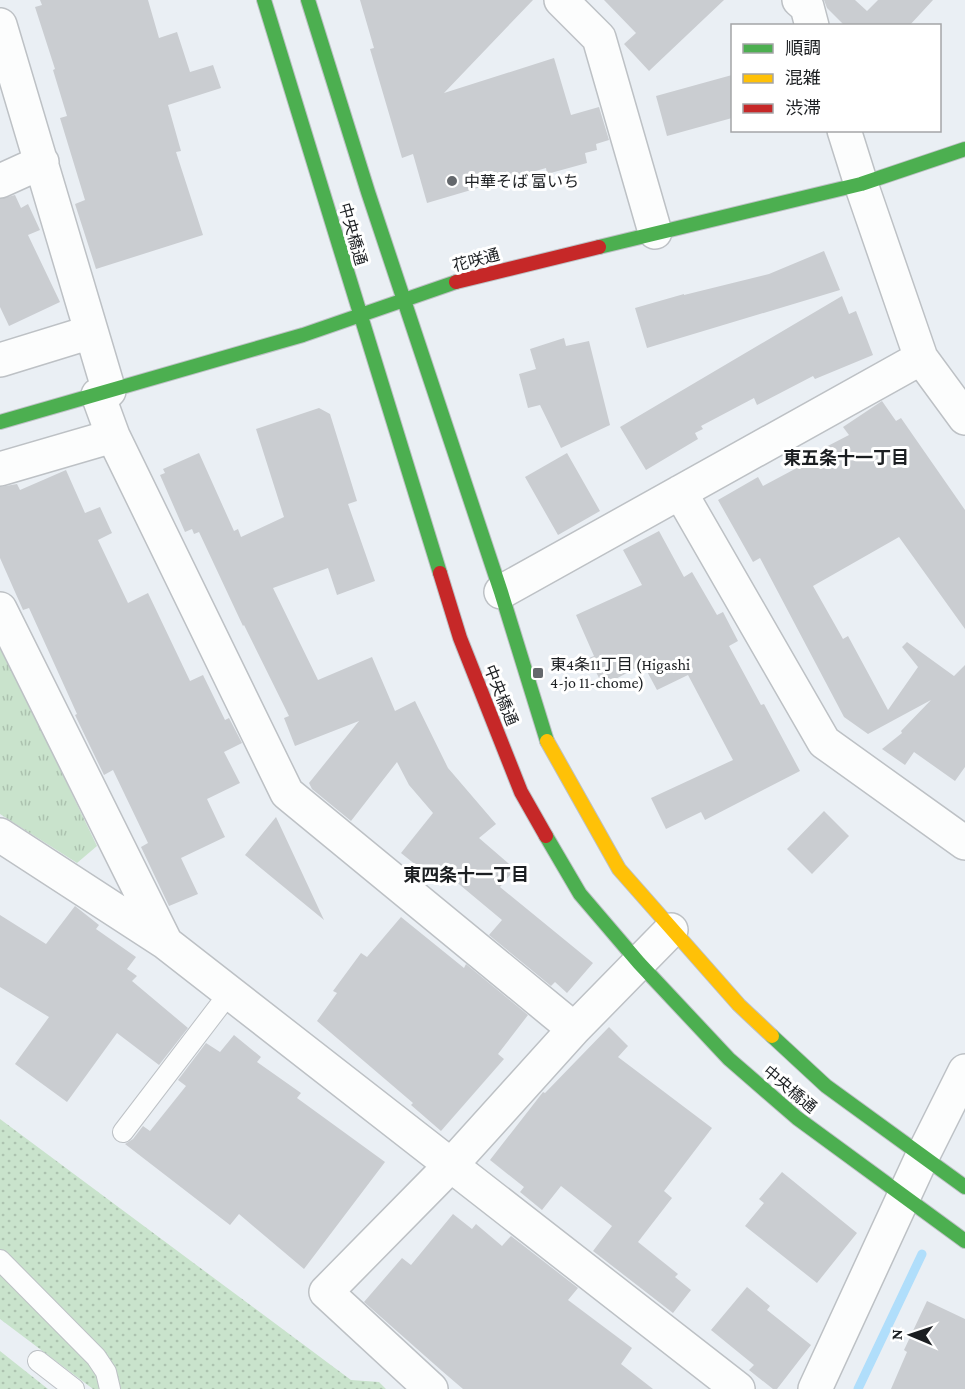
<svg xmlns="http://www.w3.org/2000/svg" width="965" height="1389" viewBox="0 0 965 1389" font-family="'Crimson Pro','Noto Sans JP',serif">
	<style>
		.grass { fill: url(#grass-dots) }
		.park { fill: url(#park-tufts) }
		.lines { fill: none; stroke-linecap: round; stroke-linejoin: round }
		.stream { stroke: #b0defb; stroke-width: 9 }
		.building { fill: #cacdd1 }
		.lane-casing { stroke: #bdc1c5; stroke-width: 22 }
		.street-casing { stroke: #bdc1c5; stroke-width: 36 }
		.fast-casing { stroke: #bdc1c5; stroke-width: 16 }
		.slow-casing { stroke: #bdc1c5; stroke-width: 16 }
		.jam-casing { stroke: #bdc1c5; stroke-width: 16 }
		.lane { stroke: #fcfdfd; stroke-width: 20 }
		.street { stroke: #fcfdfd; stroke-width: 33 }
		.fast { stroke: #4caf50; stroke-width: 14 }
		.slow { stroke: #ffc107; stroke-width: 14 }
		.jam { stroke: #c62828; stroke-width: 14 }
		.poi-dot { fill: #64686c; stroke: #fff; stroke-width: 2 }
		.labels { text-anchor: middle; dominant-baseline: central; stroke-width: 6; stroke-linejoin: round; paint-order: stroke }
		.poi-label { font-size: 16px; fill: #1c1f22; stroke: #fff; text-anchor: start }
		.street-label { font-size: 16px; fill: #1c1f22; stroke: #fff }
		.neighbourhood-label { font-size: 18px; font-weight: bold; fill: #1c1f22; stroke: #fff }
	</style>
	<defs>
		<pattern id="grass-dots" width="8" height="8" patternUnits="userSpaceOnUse" patternTransform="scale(1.5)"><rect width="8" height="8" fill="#c9e3cc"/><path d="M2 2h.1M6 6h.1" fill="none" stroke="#acc2af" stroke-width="1.8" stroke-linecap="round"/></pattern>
		<pattern id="park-tufts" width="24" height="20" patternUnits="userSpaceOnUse" patternTransform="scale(1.5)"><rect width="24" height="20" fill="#c9e3cc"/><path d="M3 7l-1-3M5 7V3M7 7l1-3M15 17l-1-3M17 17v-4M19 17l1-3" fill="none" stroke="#acc2af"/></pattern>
	</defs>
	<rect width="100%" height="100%" fill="#eaeff4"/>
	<!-- grass -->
	<path class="grass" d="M0,1119L351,1380L379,1382L386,1389H93L0,1319Z
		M0,1351L48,1389H0Z"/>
	<!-- park -->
	<path class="park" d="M0,644L97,846L77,863L0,814Z"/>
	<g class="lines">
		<!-- stream -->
		<path class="stream" d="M858,1389L922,1254"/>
	</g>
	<!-- building -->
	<path class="building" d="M40,0H148L159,38L177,32L190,72L213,65L221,88L168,105L181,151L176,152L203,235L96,269L75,204L85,200L60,118L67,116L53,70L55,69L35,7L42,5Z
		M360,0H533L444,93L554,58L571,115L599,107L609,140L596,144L597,150L585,153L587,163L547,174L546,168L427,203L413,154L402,158L370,49L374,48Z
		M604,0H724L649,71L624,44L636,33Z
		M824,0H855L867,11L878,0H933L909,26H845L827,8Z
		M732,75V118L667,136L656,96Z
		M15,195L21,208L28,204L40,230L28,235L60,302L9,326L0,307V199Z
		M824,251L840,290L647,348L635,308L684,294V295L769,274Z
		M842,296L849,314L856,311L873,355L815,379L813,376L757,405L754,398L701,426L703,429L695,433L698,439L646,470L620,427Z
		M564,338L566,346L589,341L610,425L561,448L540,405L528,408L519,374L536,369L530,349Z
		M882,401L896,421L901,418L965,510V629L899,537L813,586L843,639L848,636L888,710L918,667L902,647L907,642L954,676L965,665V767L955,781L914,752L905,765L882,749L902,733L901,731L931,700L868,734L844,717L760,558L753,562L718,500L758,477L763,486L823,454L820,450L849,435L843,427Z
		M319,408L330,414L357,501L348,504L375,581L337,595L328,568L273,588L318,680L372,657L395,711L415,701L448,768L496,824L479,838L515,869L500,887L593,963L567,993L555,982L551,986L489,935L502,920L448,875L447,877L433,866L427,874L401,853L433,813L409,785L397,762L351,821L312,789L309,783L359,721L295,746L284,718L289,716L244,625L243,626L199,532L194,534L192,529L185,532L160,475L165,473L163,469L199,453L234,531L238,529L241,537L284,517L256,429Z
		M567,453L600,511L558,535L525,477Z
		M66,470L85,513L100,507L112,533L98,540L128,603L148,593L190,681L203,675L225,720L229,718L242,743L224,752L240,783L207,799L225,837L181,858L198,894L169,906L141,847L148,843L113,770L104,775L75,715L77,714L29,608L23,610L0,558V487L17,484L20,490Z
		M659,531L684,577L692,572L717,615L723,612L738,641L729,646L761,705L764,704L800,771L705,820L701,812L666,829L651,798L733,760L688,675L657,690L643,664L603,686L589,658L594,656L576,615L642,585L623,550Z
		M824,811L849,836L812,874L787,849Z
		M276,817L324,920L245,855Z
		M75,906L99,925L96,929L136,957L127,969L137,976L132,981L188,1028L159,1065L117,1033L67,1102L15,1064L49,1017L0,987V915L46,944Z
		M401,917L464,968L466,964L528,1015L498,1054L504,1059L441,1131L411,1105L413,1103L317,1021L337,993L333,991L361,953L367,957Z
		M609,1027L628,1046L618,1057L712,1128L664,1191L672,1198L638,1242L678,1274L675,1277L691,1290L673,1313L593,1251L612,1226L561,1186L542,1210L520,1192L524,1187L490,1160L543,1092L545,1093Z
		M234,1035L261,1057L257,1062L301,1093L297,1098L385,1162L304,1269L239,1214L230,1225L125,1144L133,1139L143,1126L150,1131L186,1086L178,1080L206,1043L220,1052Z
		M782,1172L857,1233L817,1283L745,1226L764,1203L759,1199Z
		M453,1214L472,1229L476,1224L502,1246L511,1236L578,1288L568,1300L632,1348L621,1364L653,1389H463L442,1371L364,1302L402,1258L411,1265Z
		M747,1287L770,1306L767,1310L811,1345L777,1389H773L749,1370L754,1365L711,1330Z
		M927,1301L965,1319V1389H891L907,1352L904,1350Z"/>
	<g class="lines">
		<!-- lane casing -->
		<g class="lane-casing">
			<path id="lane" d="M123,1132L230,992
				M0,1260L96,1357L106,1372L110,1389
				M38,1361L74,1389"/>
		</g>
		<!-- street casing -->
		<g class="street-casing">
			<path id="street" d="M561,0L599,38L655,232
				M799,0L807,7L812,26
				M0,25L109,391
				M844,130L861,184L921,358L965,418
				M0,181L42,162
				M0,360L91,332
				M98,395L113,436L287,793L574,1029
				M0,469L113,436
				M680,492L824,742L965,843
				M501,592L921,358
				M0,609L165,941
				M0,835L166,943L738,1389
				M431,1389L326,1292L452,1164L574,1029L671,930
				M815,1389L922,1157L965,1071"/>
		</g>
		<!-- fast casing -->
		<g class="fast-casing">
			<path id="fast" d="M264,0C323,191 380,382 440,573
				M308,0L368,192L501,592L547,741
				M599,247L861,184L965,149
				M0,422L303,335L456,282
				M546,836L580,894L639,963L729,1059L797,1118L965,1241
				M772,1036L826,1086L965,1187"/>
		</g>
		<!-- slow casing -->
		<g class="slow-casing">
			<path id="slow" d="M547,741L619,869L739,1005L772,1036"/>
		</g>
		<!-- jam casing -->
		<g class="jam-casing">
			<path id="jam" d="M456,282L599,247
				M440,573L460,638L521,792L546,836"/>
		</g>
		<!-- lane -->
		<use href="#lane" class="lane"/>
		<!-- street -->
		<use href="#street" class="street"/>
		<!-- fast -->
		<use href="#fast" class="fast"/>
		<!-- slow -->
		<use href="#slow" class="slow"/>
		<!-- jam -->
		<use href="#jam" class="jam"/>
	</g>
	<!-- markers -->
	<g class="poi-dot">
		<circle cx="452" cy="181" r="6"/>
		<rect x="532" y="667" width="12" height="12" rx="3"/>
	</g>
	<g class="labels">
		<!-- poi labels -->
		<g class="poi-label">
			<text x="464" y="181">中華そば 富いち</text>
			<text x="550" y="664">東4条11丁目 (Higashi<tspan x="550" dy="18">4-jo 11-chome)</tspan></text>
		</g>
		<!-- street labels -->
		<g class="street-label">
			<text transform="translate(353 234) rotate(74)">中央橋通</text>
			<text transform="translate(476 260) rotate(-15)">花咲通</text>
			<text transform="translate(501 695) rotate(68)">中央橋通</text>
			<text transform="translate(790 1089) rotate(40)">中央橋通</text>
		</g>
		<!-- neighbourhood labels -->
		<g class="neighbourhood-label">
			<text x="846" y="458">東五条十一丁目</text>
			<text x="466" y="875">東四条十一丁目</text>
		</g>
	</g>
	<!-- legend -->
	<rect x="731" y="24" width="210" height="108" fill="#ffffff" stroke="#a4a5a7" stroke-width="1.5"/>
	<rect x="743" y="44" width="30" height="9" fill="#4caf50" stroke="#a4a5a7" stroke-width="1.5"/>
	<text x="785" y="54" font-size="18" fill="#1c1f22">順調</text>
	<rect x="743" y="74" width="30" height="9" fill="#ffc107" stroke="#a4a5a7" stroke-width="1.5"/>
	<text x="785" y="84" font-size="18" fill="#1c1f22">混雑</text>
	<rect x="743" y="104" width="30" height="9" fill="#c62828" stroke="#a4a5a7" stroke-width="1.5"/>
	<text x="785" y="114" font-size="18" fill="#1c1f22">渋滞</text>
	<!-- north arrow -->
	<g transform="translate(911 1335) rotate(272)" stroke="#ffffff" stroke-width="4.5" paint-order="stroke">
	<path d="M0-4.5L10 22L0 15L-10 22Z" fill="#1c1f22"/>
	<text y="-9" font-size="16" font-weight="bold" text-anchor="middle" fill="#1c1f22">N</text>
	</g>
</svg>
